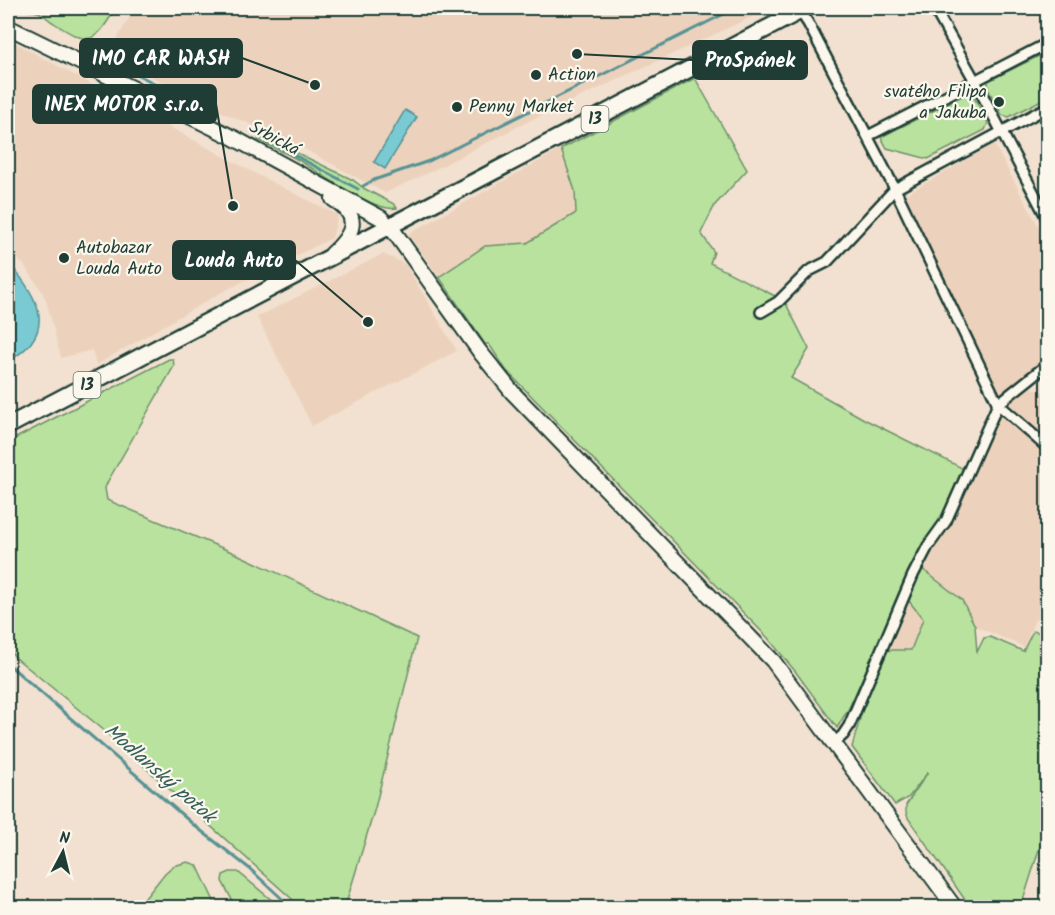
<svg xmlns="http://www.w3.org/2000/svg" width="1055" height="915" viewBox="0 0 1055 915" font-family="Kalam,sans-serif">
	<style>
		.built { fill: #ecd2bc }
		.green { fill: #b9e29e; stroke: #6c9069; stroke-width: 1.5 }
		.water { fill: #7acad4; stroke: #569294; stroke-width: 1.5 }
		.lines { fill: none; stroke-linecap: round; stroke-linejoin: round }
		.stream { stroke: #569294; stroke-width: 3 }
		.street-casing { stroke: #1f3d34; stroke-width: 14 }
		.secondary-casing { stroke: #1f3d34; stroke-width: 18 }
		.primary-casing { stroke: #1f3d34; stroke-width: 20 }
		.street { stroke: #fbf7ec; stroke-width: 9 }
		.secondary { stroke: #fbf7ec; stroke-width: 14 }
		.primary { stroke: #fbf7ec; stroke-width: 15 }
		.poi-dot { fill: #1f3d34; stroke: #fbf7ec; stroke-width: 2 }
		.labels { text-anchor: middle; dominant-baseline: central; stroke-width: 4.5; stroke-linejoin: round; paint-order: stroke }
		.shield { fill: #fbf7ec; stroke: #61756b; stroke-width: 1.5 }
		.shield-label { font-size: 16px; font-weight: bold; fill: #1f3d34 }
		.poi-label { font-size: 18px; fill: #1f3d34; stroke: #fbf7ec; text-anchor: start }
		.street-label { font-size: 18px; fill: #1f3d34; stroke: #fbf7ec }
		.water-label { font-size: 20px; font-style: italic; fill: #36605c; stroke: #fbf7ec }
		.leader { fill: none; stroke: #1f3d34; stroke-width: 2 }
		.callout-dot { fill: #1f3d34; stroke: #fbf7ec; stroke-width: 2 }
		.callout { fill: #1f3d34; stroke: #1f3d34; stroke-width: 2 }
		.callout-label { font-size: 20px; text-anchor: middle; font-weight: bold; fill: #fff }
	</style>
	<rect width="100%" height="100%" fill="#f2e1d0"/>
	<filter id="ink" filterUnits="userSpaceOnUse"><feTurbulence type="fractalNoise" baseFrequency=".0167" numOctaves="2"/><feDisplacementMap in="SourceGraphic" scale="12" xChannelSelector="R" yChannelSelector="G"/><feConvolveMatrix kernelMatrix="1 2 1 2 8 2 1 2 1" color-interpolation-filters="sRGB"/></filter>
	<g filter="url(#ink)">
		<!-- built -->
		<path class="built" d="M135,8H771L529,121L432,171L385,193L284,138L226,114L116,59L117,39Z
			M8,39L260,176L338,215L332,238L224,291L96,365L92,350L61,358L46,300L41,290L24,265L8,250Z
			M994,144L1047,242V373L1031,387L1047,394V624L1035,619L1024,647L963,621L942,670L888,650L876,647L925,541L942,519L966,470L992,409V399L894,201Z
			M561,149L575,191L576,213L527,243L485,246L439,277L408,234Z
			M383,254L405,264L457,351L312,426L257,317Z"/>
		<!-- green -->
		<path class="green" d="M15,8H116C95,42 91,48 54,23C48,20 44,14 38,12C30,10 23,11 15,8Z
			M1047,52V97L1009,117L1002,115L988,89V81Z
			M695,78L747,170L715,205L701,233L714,252L710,263L775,296L786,304L809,349L791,378L864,419L966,470L942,519L925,541L849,708L837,728L795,671L768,638L506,370L489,344H485L439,277L485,246L527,243L576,213L575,191L561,149Z
			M964,95L974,97L988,123L985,130L928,159L887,148L881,137Z
			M260,135L353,180L365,189L394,204L397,208C375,213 321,173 300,161C286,153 272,147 258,140Z
			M169,359H173L174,366L108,481L105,488L107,500L239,555L417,638L375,808L345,907H301L100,727L16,658L8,649V442Z
			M921,568L962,600L975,626L977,652L984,638L990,637L1023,651L1033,631L1047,634V824L1021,907H970L908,818L906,812V805L928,772L909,797L895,805L852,747L864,704L888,650H911L923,619L909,601Z
			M188,862L197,865L214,901L224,907H138L165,873L173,866Z
			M230,872H238L280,907H228L232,900L222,881L223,875Z"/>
		<!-- water -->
		<path class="water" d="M405,110L417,117L385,169L374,162Z
			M8,262C39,297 59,333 8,361Z"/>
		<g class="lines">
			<!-- stream -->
			<path class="stream" d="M116,64L218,115
				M262,138L358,189
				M363,186L374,180L429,161L736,8
				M8,664L195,826L250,869L292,908"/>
			<!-- street casing -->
			<g class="street-casing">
				<path id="street" d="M798,8L808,23L895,189L998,404L1048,448
					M934,8L975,81L1048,220
					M868,136L1048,43
					M761,312L778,302L809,271L827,262L895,189L1048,107
					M833,744L843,735L849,726L913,575L928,546L946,521L998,404L1048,364"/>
			</g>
			<!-- secondary casing -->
			<g class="secondary-casing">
				<path id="secondary" d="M8,27L232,137L381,218L395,233L480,352L513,393L773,661L955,908
					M332,254C354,234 362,216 333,199"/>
			</g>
			<!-- primary casing -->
			<g class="primary-casing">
				<path id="primary" d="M8,426L806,8"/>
			</g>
			<!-- street -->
			<use href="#street" class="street"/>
			<!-- secondary -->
			<use href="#secondary" class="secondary"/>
			<!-- primary -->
			<use href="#primary" class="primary"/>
		</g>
	</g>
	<!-- markers -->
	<g class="poi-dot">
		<circle cx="536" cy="75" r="6"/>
		<circle cx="999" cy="102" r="6"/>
		<circle cx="457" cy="107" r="6"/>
		<circle cx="64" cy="258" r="6"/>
	</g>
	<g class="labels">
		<!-- shield labels -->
		<g class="shield">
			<rect x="581.5" y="106" width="27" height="26" rx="4.5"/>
			<rect x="73.5" y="372" width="27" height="26" rx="4.5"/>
		</g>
		<g class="shield-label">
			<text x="595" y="119">13</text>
			<text x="87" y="385">13</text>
		</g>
		<!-- poi labels -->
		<g class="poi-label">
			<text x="548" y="75">Action</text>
			<text x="987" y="92" text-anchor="end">svatého Filipa<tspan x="987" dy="21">a Jakuba</tspan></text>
			<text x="469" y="107">Penny Market</text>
			<text x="76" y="248">Autobazar<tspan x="76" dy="21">Louda Auto</tspan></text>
		</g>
		<!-- street labels -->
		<g class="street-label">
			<text transform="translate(274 139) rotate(28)">Srbická</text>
		</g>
		<!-- water labels -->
		<g class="water-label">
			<text transform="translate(159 774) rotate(41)">Modlanský potok</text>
		</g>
	</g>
	<!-- callouts -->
	<path class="leader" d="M315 85L242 58M577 54L693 60M233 206L216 104M368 322L295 260"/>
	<g class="callout-dot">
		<circle cx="315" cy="85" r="6"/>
		<circle cx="577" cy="54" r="6"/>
		<circle cx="233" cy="206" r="6"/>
		<circle cx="368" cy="322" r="6"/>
	</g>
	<g class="callout">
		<rect x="80" y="39" width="162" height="38" rx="6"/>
		<rect x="693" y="41" width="114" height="38" rx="6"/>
		<rect x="33" y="85" width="183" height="38" rx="6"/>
		<rect x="173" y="241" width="122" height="38" rx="6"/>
	</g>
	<g class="callout-label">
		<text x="161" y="65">IMO CAR WASH</text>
		<text x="750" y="67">ProSpánek</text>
		<text x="124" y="111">INEX MOTOR s.r.o.</text>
		<text x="234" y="267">Louda Auto</text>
	</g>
	<!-- margin -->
	<rect width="1055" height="915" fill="none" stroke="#fbf7ec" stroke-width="30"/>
	<rect x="15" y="15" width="1025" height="885" fill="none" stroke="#1f3d34" stroke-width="2" filter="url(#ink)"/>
	<!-- north arrow -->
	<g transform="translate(63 852) rotate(7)" stroke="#fbf7ec" stroke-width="4.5" paint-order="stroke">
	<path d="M0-4.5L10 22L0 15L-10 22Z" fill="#1f3d34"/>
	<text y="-9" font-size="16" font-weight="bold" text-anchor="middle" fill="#1f3d34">N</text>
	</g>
</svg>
